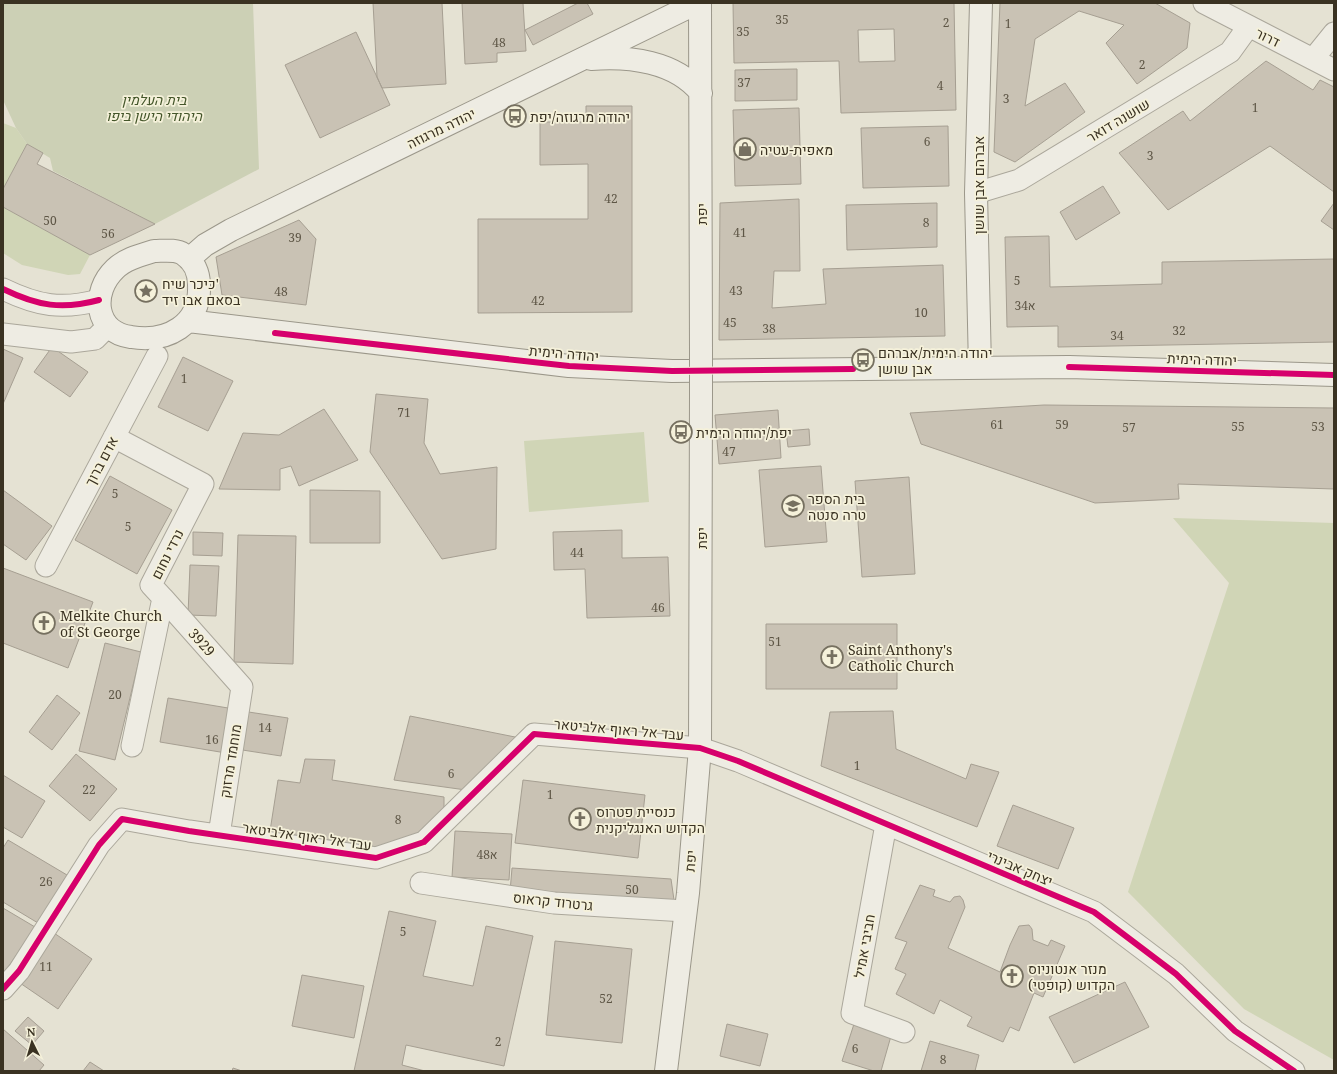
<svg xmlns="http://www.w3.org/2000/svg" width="1337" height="1074" viewBox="0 0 1337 1074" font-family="'Noto Serif',Heebo,serif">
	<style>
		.green { fill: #d0d5b6 }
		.cemetery { fill: #ccd0b5 }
		.building { fill: #c9c2b4; stroke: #a69f92; fill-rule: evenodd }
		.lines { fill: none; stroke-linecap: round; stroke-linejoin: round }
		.street-casing { stroke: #aba79b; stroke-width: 23 }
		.secondary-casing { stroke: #9b978a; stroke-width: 24 }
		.street { stroke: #eeece3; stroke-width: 21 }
		.secondary { stroke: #eeece3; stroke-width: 22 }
		.secondary-bridge-casing { stroke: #9b978a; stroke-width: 24; stroke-linecap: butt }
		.secondary-bridge { stroke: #eeece3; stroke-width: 22 }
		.cycleway-casing { stroke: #f5f1da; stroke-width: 8 }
		.cycleway { stroke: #d6006c; stroke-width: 6 }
		.labels { text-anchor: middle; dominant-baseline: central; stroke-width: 3.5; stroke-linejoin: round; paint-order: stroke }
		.number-label { font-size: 12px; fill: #5e5646 }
		.street-label { font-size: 14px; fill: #3a3222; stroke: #f5f1da }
		.park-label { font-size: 14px; font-style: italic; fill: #44562a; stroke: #f5f1da }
		.poi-label { font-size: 14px; fill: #3a3222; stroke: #f5f1da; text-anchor: start }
	</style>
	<rect width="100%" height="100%" fill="#e5e2d3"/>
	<!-- green -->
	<path class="green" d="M3,123L16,128L27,144L3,189Z
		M3,207L90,255L80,274L68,275L22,265L3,253Z
		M644,432L649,502L529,512L524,441Z
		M1173,518L1334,523V1060L1244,1009L1128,892L1229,583Z"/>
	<!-- cemetery -->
	<path class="cemetery" d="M3,3H253L259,169L155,224L53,171L50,158L27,144L16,128L3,100Z"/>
	<!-- building -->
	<path class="building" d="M373,3H442L446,84L382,88L377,77Z
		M462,3H523L526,51L497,53V62L465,64Z
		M578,3H587L593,14L533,45L525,30Z
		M733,3H954L956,110L841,113L839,61L734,63ZM894,29L895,61L859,62L858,30Z
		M1000,3H1155L1190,23L1187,48L1137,84L1106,43L1124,25L1079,11L1035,39L1025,106L1065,83L1085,112L1015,162L994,152Z
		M356,32L390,105L320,138L285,65Z
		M1266,61L1313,90L1320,80L1334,87V192L1270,146L1168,210L1119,153L1183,111L1190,121Z
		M797,69V100L735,101V70Z
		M586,106H632V312L478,313V219H588V164L540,165V122H586Z
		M799,108L801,184L735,186L733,110Z
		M948,126L949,186L863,188L861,128Z
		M27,144L43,153L37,164L155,224L90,255L3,207V189Z
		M1103,186L1120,213L1076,240L1060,212Z
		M799,199L800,271H774L772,308L826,304L823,269L943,265L945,336L719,340L720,203Z
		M937,203V247L847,250L846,205Z
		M1334,203V230L1321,221Z
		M299,220L316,239L306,305L222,295L216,257Z
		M1049,236L1050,287L1162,284V262L1334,259V342L1058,347V326L1007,327L1005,237Z
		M52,347L88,372L70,397L34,372Z
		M3,349L23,358L3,404Z
		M183,357L233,381L208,431L158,407Z
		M376,394L428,399L424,443L440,474L497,467L496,549L442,559L370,452Z
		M1044,405L1334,408V489L1178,484L1179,499L1095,503L921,444L910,413Z
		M324,409L358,460L299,486L291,466L280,469V490L219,489L243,433L279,435Z
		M778,410L781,458L719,464L715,415Z
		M809,429L810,445L788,447L786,431Z
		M821,466L827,542L765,547L759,470Z
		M110,476L172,510L137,574L75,540Z
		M909,477L915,574L862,577L855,481Z
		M3,490L52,526L26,560L3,544Z
		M310,490L380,491V543H310Z
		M622,530V558L668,557L670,616L587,618L585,569L554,570L553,532Z
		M193,532L223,533L222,556L193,555Z
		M238,535L296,536L293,664L234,662Z
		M190,565L219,566L216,616L188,615Z
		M3,568L93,602L68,668L3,643Z
		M766,624H897V689H766Z
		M105,643L141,652L115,760L79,751Z
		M57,695L80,713L52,750L29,732Z
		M168,698L234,709L226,753L160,742Z
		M242,711L288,718L281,756L236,749Z
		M893,711L896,749L966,779L971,764L999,772L977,827L821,766L830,712Z
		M410,716L520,738L466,790L394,780Z
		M76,754L117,789L90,821L49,786Z
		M305,759L335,760L332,780L444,797V812L415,836L375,848L270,831L278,780L300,783Z
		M3,775L45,801L22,838L3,827Z
		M523,780L645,795L638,858L515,843Z
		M1013,805L1074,828L1058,869L997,846Z
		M455,831L512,834L509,880L452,877Z
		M8,840L67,875L38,923L3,902V848Z
		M512,868L671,879L675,907L510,892Z
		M920,885L935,890L933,896L950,902L954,897L960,896L963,900L965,907L948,948L1000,972L1010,945L1019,926L1029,925L1032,929L1033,940L1048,946L1051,940L1065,946L1043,997L1034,993L1019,1031L1010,1027L1003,1042L967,1026L972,1017L940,1000L934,1014L896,994L906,974L895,969L907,942L895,938Z
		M3,908L35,927L3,975Z
		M389,911L436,921L423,976L473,986L486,926L533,936L504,1066L406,1045L402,1065L425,1071H354Z
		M54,933L92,959L58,1009L20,983Z
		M555,941L632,949L622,1043L546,1035Z
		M302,975L364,986L354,1038L292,1026Z
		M1125,982L1149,1027L1074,1063L1049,1017Z
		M28,1017L44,1031L32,1045L15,1031Z
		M727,1024L768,1034L760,1066L720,1056Z
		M854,1024L891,1036L881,1071H874L842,1061Z
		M3,1029L44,1065L39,1071H3Z
		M930,1041L979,1055L975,1071H921Z
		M90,1062L104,1071H83Z
		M233,1068L242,1071H232Z"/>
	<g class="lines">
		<!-- street casing -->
		<g class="street-casing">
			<path id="street" d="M1204,3L1334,70
				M1313,59L1334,33
				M976,193L1019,180L1230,52L1248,27
				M3,289C38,306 62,310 99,300
				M3,334L71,342L95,339L107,327
				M114,437L203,484L151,585L163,598L132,746
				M46,566L157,356
				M163,598L242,687L219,835
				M886,824L852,1013L904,1032
				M421,883L554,903L685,911
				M3,989L19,971L99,845L122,819L189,831L376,858L424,842L534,734L700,748L738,761L1094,912L1176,974L1235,1031L1294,1071"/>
		</g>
		<!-- secondary casing -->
		<g class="secondary-casing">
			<path id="secondary" d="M700,3L701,352
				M591,59C629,56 675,61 701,93
				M154,251C163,251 176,249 183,254C194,261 199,273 199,285C201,325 167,343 131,337C94,332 91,292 115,269C125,259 141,255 154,251Z
				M189,259L205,245L231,230L697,3
				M188,321L569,366L672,371L1069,367L1334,375
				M980,367L976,193L981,3
				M666,1071L688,893L700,748L701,395"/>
		</g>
		<!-- street -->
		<use href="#street" class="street"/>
		<!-- secondary -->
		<use href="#secondary" class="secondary"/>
		<!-- secondary-bridge casing -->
		<g class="secondary-bridge-casing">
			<path id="secondary-bridge" d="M701,352V395"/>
		</g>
		<!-- secondary-bridge -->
		<use href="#secondary-bridge" class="secondary-bridge"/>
		<!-- cycleway casing -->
		<g class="cycleway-casing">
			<path id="cycleway" d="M3,289C38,306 62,310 99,300
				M275,333L569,366L672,371L853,369
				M1069,367L1334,375
				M3,989L19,971L99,845L122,819L189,831L376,858L424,842L534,734L700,748L738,761L1094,912L1176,974L1235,1031L1294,1071"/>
		</g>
		<!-- cycleway -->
		<use href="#cycleway" class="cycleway"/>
	</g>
	<!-- icons -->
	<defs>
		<g id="bus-ring" transform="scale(1.15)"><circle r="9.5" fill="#f5f1da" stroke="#767060" stroke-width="1.5"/><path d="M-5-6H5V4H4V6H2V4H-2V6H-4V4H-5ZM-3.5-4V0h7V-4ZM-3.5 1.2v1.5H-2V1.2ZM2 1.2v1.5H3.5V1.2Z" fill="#767060"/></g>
		<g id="shop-ring" transform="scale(1.15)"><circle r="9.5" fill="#f5f1da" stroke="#767060" stroke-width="1.5"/><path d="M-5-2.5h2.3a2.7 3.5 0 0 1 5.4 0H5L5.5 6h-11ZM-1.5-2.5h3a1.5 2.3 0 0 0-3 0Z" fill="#767060"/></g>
		<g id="sight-ring" transform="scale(1.15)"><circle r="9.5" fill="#f5f1da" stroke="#767060" stroke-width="1.5"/><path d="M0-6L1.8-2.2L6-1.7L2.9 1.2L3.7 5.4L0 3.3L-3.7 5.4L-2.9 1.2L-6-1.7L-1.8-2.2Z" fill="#767060"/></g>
		<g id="school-ring" transform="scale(1.15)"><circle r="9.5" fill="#f5f1da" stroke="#767060" stroke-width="1.5"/><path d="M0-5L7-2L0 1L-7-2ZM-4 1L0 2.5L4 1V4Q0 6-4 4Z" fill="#767060"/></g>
		<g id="church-ring" transform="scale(1.15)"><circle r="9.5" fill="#f5f1da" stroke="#767060" stroke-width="1.5"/><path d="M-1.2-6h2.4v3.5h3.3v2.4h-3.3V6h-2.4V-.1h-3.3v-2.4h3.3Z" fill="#767060"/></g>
	</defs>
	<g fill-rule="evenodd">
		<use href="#bus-ring" x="515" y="116"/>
		<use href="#shop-ring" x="745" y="149"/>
		<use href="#sight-ring" x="146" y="291"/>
		<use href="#bus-ring" x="863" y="360"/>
		<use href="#bus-ring" x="681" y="432"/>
		<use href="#school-ring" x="793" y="506"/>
		<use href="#church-ring" x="44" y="623"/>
		<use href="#church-ring" x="832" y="657"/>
		<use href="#church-ring" x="580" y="819"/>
		<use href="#church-ring" x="1012" y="976"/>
	</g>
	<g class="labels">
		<!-- number labels -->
		<g class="number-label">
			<text x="782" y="19">35</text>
			<text x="946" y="22">2</text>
			<text x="1008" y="23">1</text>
			<text x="743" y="31">35</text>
			<text x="499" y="42">48</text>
			<text x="1142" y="64">2</text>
			<text x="744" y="82">37</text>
			<text x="940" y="85">4</text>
			<text x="1006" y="98">3</text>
			<text x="1255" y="107">1</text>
			<text x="927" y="141">6</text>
			<text x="1150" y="155">3</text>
			<text x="611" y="198">42</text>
			<text x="50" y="220">50</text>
			<text x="926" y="222">8</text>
			<text x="740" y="232">41</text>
			<text x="108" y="233">56</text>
			<text x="295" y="237">39</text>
			<text x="1017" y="280">5</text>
			<text x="736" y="290">43</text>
			<text x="281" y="291">48</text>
			<text x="538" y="300">42</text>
			<text x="1025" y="305">34א</text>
			<text x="921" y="312">10</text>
			<text x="730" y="322">45</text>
			<text x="769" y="328">38</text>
			<text x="1179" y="330">32</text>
			<text x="1117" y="335">34</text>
			<text x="184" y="378">1</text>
			<text x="404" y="412">71</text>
			<text x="997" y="424">61</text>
			<text x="1062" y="424">59</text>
			<text x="1238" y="426">55</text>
			<text x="1318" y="426">53</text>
			<text x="1129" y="427">57</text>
			<text x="729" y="451">47</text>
			<text x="115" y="493">5</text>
			<text x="128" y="526">5</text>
			<text x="577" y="552">44</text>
			<text x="658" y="607">46</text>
			<text x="775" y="641">51</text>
			<text x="115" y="694">20</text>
			<text x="265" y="727">14</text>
			<text x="212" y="739">16</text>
			<text x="857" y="765">1</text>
			<text x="451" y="773">6</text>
			<text x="89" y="789">22</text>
			<text x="550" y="794">1</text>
			<text x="398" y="819">8</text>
			<text x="487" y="854">48א</text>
			<text x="46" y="881">26</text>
			<text x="632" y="889">50</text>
			<text x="403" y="931">5</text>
			<text x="46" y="966">11</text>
			<text x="606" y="998">52</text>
			<text x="498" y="1041">2</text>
			<text x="855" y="1048">6</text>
			<text x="943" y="1059">8</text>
		</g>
		<!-- street labels -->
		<g class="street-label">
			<text transform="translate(1268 37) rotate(26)">דרור</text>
			<text transform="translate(1118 120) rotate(-31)">שושנה דואר</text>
			<text transform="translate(441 128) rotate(-26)">יהודה מרגוזה</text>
			<text transform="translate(978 185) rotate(-90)">אברהם אבן שושן</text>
			<text transform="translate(701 214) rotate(-90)">יפת</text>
			<text transform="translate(564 353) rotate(5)">יהודה הימית</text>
			<text transform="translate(1202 359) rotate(2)">יהודה הימית</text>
			<text transform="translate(101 461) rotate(-62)">אדם ברוך</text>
			<text transform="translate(701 538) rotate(-90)">יפת</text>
			<text transform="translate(167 554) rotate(-63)">נרדי נחום</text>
			<text transform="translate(202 642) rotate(48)">3929</text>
			<text transform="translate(619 729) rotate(5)">עבד אל ראוף אלביטאר</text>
			<text transform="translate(230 761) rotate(-81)">מוחמד מרזוק</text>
			<text transform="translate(307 836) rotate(8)">עבד אל ראוף אלביטאר</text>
			<text transform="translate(690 861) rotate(-85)">יפת</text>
			<text transform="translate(1020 868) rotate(23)">יצחק אבינרי</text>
			<text transform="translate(553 901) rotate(6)">גרטרוד קראוס</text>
			<text transform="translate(864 946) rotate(-80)">חביבי אמיל</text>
		</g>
		<!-- park labels -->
		<g class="park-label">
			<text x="154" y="99">בית העלמין<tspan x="154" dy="16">היהודי הישן ביפו</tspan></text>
		</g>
		<!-- poi labels -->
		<g class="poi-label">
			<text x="530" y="116">יהודה מרגוזה/יפת</text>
			<text x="760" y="149">מאפית-עטיה</text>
			<text x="162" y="283">כיכר שיח'<tspan x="162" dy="16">בסאם אבו זיד</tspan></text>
			<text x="878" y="352">יהודה הימית/אברהם<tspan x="878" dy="16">אבן שושן</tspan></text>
			<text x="696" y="432">יפת/יהודה הימית</text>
			<text x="808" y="498">בית הספר<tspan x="808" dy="16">טרה סנטה</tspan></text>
			<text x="60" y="615">Melkite Church<tspan x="60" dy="16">of St George</tspan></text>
			<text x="848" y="649">Saint Anthony's<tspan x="848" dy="16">Catholic Church</tspan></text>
			<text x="596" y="811">כנסיית פטרוס<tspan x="596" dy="16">הקדוש האנגליקנית</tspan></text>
			<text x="1028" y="968">מנזר אנטוניוס<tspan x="1028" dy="16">הקדוש (קופטי)</tspan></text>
		</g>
	</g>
	<!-- border -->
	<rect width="1337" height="1074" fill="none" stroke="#3a3222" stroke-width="8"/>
	<!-- north arrow -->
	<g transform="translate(32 1042) rotate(355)" stroke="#f5f1da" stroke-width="3" paint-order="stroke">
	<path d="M0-3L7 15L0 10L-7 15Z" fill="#3a3222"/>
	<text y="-6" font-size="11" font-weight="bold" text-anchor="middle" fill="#3a3222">N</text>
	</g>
</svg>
